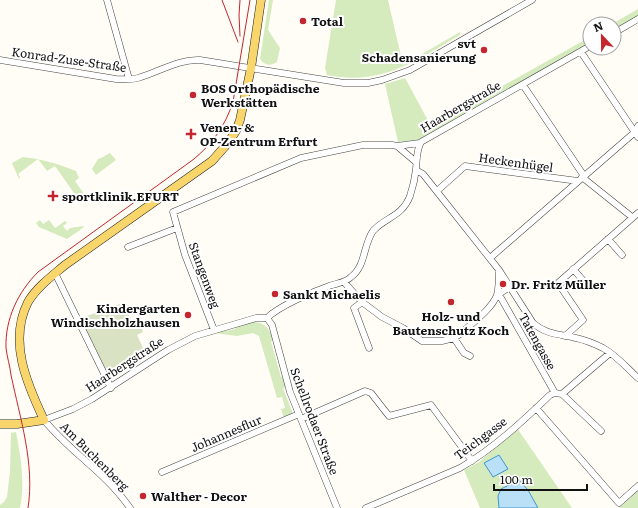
<svg xmlns="http://www.w3.org/2000/svg" width="638" height="508" viewBox="0 0 638 508" font-family="Literata,serif">
	<style>
		.green { fill: #d5ebbd }
		.cemetery { fill: #d9e3c4 }
		.water { fill: #b9e0f7; stroke: #3f96cf }
		.lines { fill: none; stroke-linecap: round; stroke-linejoin: round }
		.minor-casing { stroke: #444; stroke-width: 7 }
		.major-casing { stroke: #222; stroke-width: 9 }
		.minor { stroke: #fff; stroke-width: 6 }
		.major { stroke: #f9d66b; stroke-width: 8 }
		.tram { stroke: #c4262e; stroke-width: 1 }
		.poi-dot { fill: #c4262e; stroke: #fff; stroke-width: 1.5 }
		.labels { text-anchor: middle; dominant-baseline: central; stroke-width: 4; stroke-linejoin: round; paint-order: stroke }
		.poi-label { font-size: 12px; font-weight: bold; fill: #111; stroke: #fff; text-anchor: start }
		.street-label { font-size: 12px; fill: #111; stroke: #fff }
	</style>
	<rect width="100%" height="100%" fill="#fffdf5"/>
	<!-- green -->
	<path class="green" d="M269,0H273L268,30L280,48L277,62C270,66 265,66 260,59Z
		M336,0H388L403,65L460,32V35C415,61 382,86 327,75L325,68Z
		M638,9V16L614,30V24H612Z
		M590,37V43L418,140L398,142L385,84L405,78L431,126Z
		M110,153L116,160L96,175L92,169L98,159L103,157Z
		M23,157C42,159 59,164 76,171L79,178L75,181L87,198L81,203L55,166L47,171L38,159L18,174L20,177L19,179L12,163Z
		M40,220L43,224L49,220L55,228L65,221L67,223L63,226L67,231L70,228L83,226L84,227L67,239L39,227L36,223Z
		M253,322C265,322 269,329 273,339L271,342L281,377L284,379L286,387L283,388L293,414L284,418L281,409L285,408L282,397L277,398L259,336L253,333L237,336L215,333C222,331 228,331 235,329L236,327Z
		M517,428L572,508H538L528,490L498,496L499,508H480L464,470L479,462Z
		M16,432C21,457 25,483 20,508H0V505L4,502L7,497L10,471L11,433Z
		M638,491V508H619Z"/>
	<!-- cemetery -->
	<path class="cemetery" d="M123,303L134,326L139,324L143,332L137,335L147,357L110,381L81,318Z"/>
	<!-- water -->
	<path class="water" d="M499,455L508,469L493,477L484,463Z
		M519,480L528,490L538,508H499L498,496L501,489Z"/>
	<g class="lines">
		<!-- minor casing -->
		<g class="minor-casing">
			<path id="minor" d="M107,0L129,79
				M614,33L638,19
				M581,52L638,137
				M0,60L116,79C124,79 131,80 138,78C159,72 178,59 200,60L344,83H368L382,80L410,70L532,0
				M523,85L584,176
				M397,146L420,143
				M582,177L632,217
				M437,191L465,166L578,181
				M608,239L622,255
				M128,247L177,228
				M490,258L635,132L638,126
				M573,269L588,286
				M499,270L533,323C546,335 561,334 576,338C585,340 595,344 603,348C616,355 627,368 638,378
				M55,273L111,388
				M344,282L362,302L382,317L403,328L422,341H442L454,338L460,334C471,324 492,309 497,295C499,287 499,279 499,270L423,174L416,170
				M510,287L497,295L501,298L505,305L555,393L562,394L610,353
				M362,302L354,308L369,348
				M267,318C279,306 312,292 329,286C337,283 345,283 351,277C366,266 363,245 373,231C385,217 402,217 410,196C413,187 415,178 416,169C417,160 416,151 421,142L590,46
				M267,318L272,325L290,392L337,508
				M214,330L185,255L173,212L301,158L363,145H392L397,146L416,162
				M565,336L583,320L558,283L638,213
				M454,338L464,353L470,356
				M562,394L601,431
				M536,408L619,503L638,486
				M301,419L365,391L371,393L389,416L431,405L472,461
				M162,472L299,414
				M130,508C106,473 70,452 44,420L73,409L92,399L168,350L195,336L256,318H267
				M366,508L460,468C493,449 523,421 550,395L555,393"/>
		</g>
		<!-- major casing -->
		<g class="major-casing">
			<path id="major" d="M0,424H17L44,420C27,384 8,341 28,302C37,287 52,276 65,265L212,161L228,143L236,131L240,120L251,68L261,0"/>
		</g>
		<!-- minor -->
		<use href="#minor" class="minor"/>
		<!-- major -->
		<use href="#major" class="major"/>
		<!-- tram -->
		<path class="tram" d="M222,0L238,42
			M240,36L239,15L240,0
			M28,508C35,464 20,418 11,375C10,366 7,357 6,348C5,319 18,292 38,272L194,159C213,143 225,126 233,102L250,0"/>
	</g>
	<!-- markers -->
	<g class="poi-dot">
		<circle cx="303" cy="21" r="4"/>
		<circle cx="484" cy="50" r="4"/>
		<circle cx="193" cy="95" r="4"/>
		<path d="M189 128h4v4h4v4h-4v4h-4v-4h-4v-4h4z"/>
		<path d="M51 190h4v4h4v4h-4v4h-4v-4h-4v-4h4z"/>
		<circle cx="503" cy="284" r="4"/>
		<circle cx="275" cy="294" r="4"/>
		<circle cx="451" cy="302" r="4"/>
		<circle cx="188" cy="315" r="4"/>
		<circle cx="143" cy="496" r="4"/>
	</g>
	<g class="labels">
		<!-- poi labels -->
		<g class="poi-label">
			<text x="311" y="21">Total</text>
			<text x="476" y="43" text-anchor="end">svt<tspan x="476" dy="14">Schadensanierung</tspan></text>
			<text x="201" y="88">BOS Orthopädische<tspan x="201" dy="14">Werkstätten</tspan></text>
			<text x="200" y="127">Venen- &amp;<tspan x="200" dy="14">OP-Zentrum Erfurt</tspan></text>
			<text x="62" y="196">sportklinik.EFURT</text>
			<text x="511" y="284">Dr. Fritz Müller</text>
			<text x="283" y="294">Sankt Michaelis</text>
			<text x="180" y="308" text-anchor="end">Kindergarten<tspan x="180" dy="14">Windischholzhausen</tspan></text>
			<text x="451" y="316" text-anchor="middle">Holz- und<tspan x="451" dy="14">Bautenschutz Koch</tspan></text>
			<text x="151" y="496">Walther - Decor</text>
		</g>
		<!-- street labels -->
		<g class="street-label">
			<text transform="translate(69 59) rotate(8)">Konrad-Zuse-Straße</text>
			<text transform="translate(460 106) rotate(-30)">Haarbergstraße</text>
			<text transform="translate(516 162) rotate(8)">Heckenhügel</text>
			<text transform="translate(205 275) rotate(70)">Stangenweg</text>
			<text transform="translate(538 341) rotate(61)">Tatengasse</text>
			<text transform="translate(124 364) rotate(-33)">Haarbergstraße</text>
			<text transform="translate(315 421) rotate(69)">Schellrodaer Straße</text>
			<text transform="translate(226 433) rotate(-23)">Johannesflur</text>
			<text transform="translate(480 438) rotate(-37)">Teichgasse</text>
			<text transform="translate(95 456) rotate(45)">Am Buchenberg</text>
		</g>
	</g>
	<!-- north arrow -->
	<g transform="translate(602 36) rotate(338)"><circle r="19" fill="#ffffff" stroke="#a0a0a0"/>
	<path d="M0-3L7 15L0 10L-7 15Z" fill="#c4262e"/>
	<text y="-6" font-size="11" font-weight="bold" text-anchor="middle" fill="#111111">N</text>
	</g>
	<!-- scale -->
	<path d="M494 484v6h93v-6" fill="none" stroke="#111111" stroke-width="2"/>
	<text x="500" y="484" font-size="12" fill="#111111" stroke="#ffffff" stroke-width="3" paint-order="stroke">100 m</text>
</svg>
